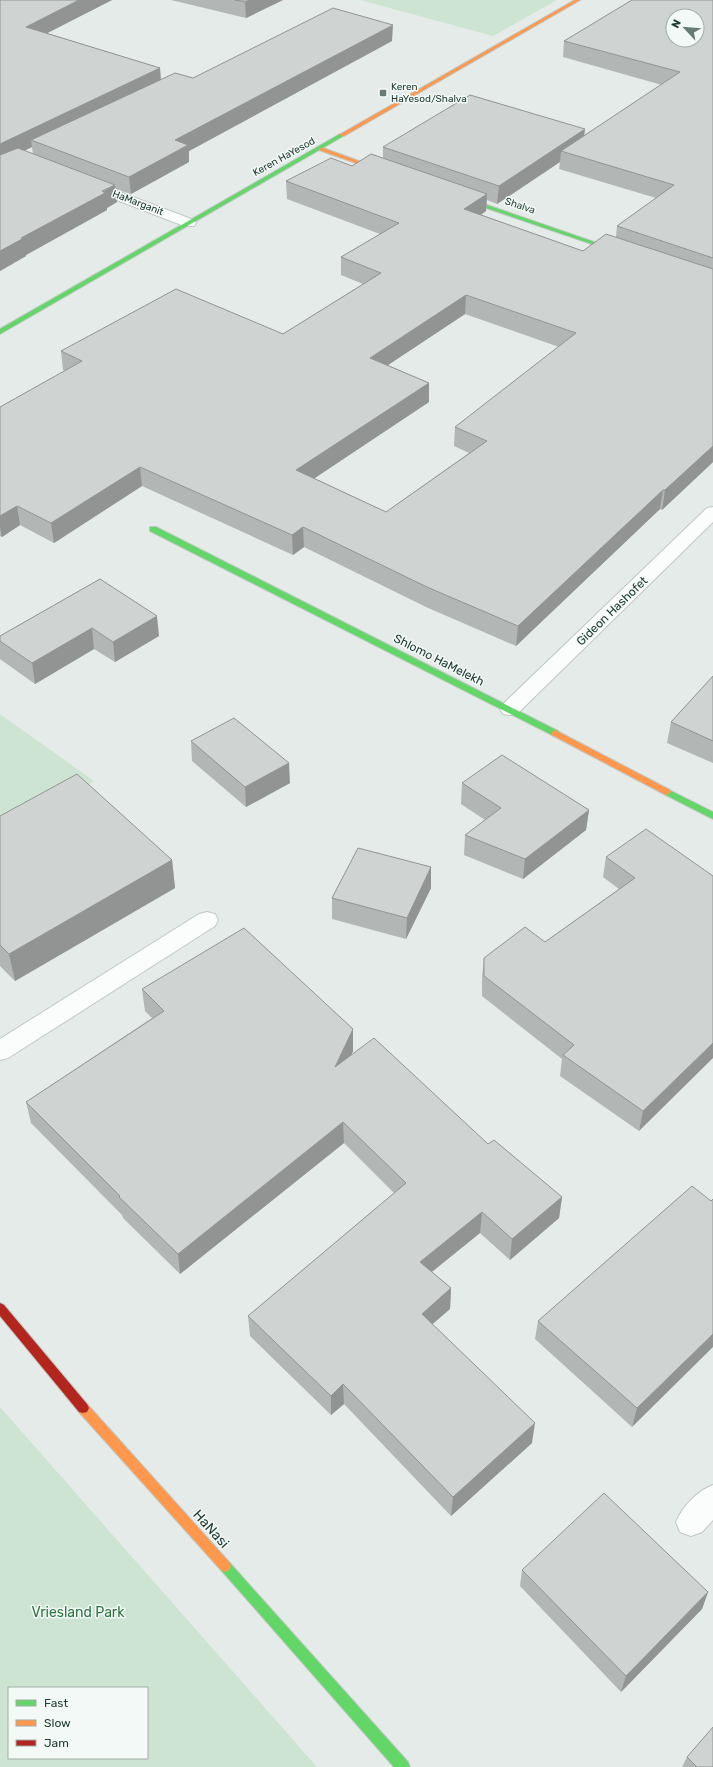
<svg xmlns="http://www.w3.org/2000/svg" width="713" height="1767" viewBox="0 0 713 1767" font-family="Rubik,sans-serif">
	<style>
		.green { fill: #cee4d3; fill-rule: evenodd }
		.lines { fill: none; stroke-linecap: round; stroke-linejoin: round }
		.lane-casing { stroke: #c2c8c5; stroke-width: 2 }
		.street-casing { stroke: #c2c8c5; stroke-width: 2 }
		.fast-casing { stroke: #c0c8c5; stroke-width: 2 }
		.slow-casing { stroke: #c0c8c5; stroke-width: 2 }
		.jam-casing { stroke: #c0c8c5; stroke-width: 2 }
		.lane { fill: #fbfcfc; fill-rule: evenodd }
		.street { fill: #fbfcfc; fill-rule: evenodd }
		.fast { fill: #63d668; fill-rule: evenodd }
		.slow { fill: #ff974d; fill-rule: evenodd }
		.jam { fill: #b3261e; fill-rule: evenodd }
		.wall { fill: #b2b6b5; fill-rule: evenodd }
		.shaded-wall { fill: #919493 }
		.building { fill: #cfd4d2; stroke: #919493; fill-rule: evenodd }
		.poi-dot { fill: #667b73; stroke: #f3f9f6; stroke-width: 1.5 }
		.labels { text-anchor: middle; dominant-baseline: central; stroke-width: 3; stroke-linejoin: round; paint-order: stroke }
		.far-poi-label { font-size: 10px; fill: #223e34; stroke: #f3f9f6; text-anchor: start }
		.far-street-label { font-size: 10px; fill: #223e34; stroke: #f3f9f6 }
		.street-label { font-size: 12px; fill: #223e34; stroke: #f3f9f6 }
		.near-street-label { font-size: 14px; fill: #223e34; stroke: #f3f9f6 }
		.near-park-label { font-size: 14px; fill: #2d7543; stroke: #f3f9f6 }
	</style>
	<rect width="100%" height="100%" fill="#e5ebe8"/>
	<!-- green -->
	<path class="green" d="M360,0H557L493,36Z
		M0,714L94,781L0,839Z
		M0,1407L317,1767H0ZM9,1688H147V1758H9Z"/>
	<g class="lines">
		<!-- lane casing -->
		<g class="lane-casing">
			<path id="lane" d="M207,912L215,914L218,920L215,926L8,1058L0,1060V1039L199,914Z"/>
		</g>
		<!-- street casing -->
		<g class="street-casing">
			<path id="street" d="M88,180L194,220L196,223L194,226H184L83,187L81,184L83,181Z
				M713,507V522L517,714L510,715L503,714L500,709L503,704L707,508Z
				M713,1485V1520L702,1532L691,1536L680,1532L676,1522C683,1506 697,1491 713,1485Z"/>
		</g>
		<!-- fast casing -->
		<g class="fast-casing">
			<path id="fast" d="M340,134L345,135L0,334V329Z
				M457,196H461L626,253L621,254L457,198Z
				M150,527H156L558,731L559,733L555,736L552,735L150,531Z
				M667,789L713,812V819L664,794L663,792Z
				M225,1560L229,1562L408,1762L410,1767H394L221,1570L219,1566L221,1562Z"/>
		</g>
		<!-- slow casing -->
		<g class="slow-casing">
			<path id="slow" d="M575,0H580L344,136L339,135Z
				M319,148H323L389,172L384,173L319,150Z
				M555,730L670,790L671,792L667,795L664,794L552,735L551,733Z
				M83,1403L87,1404L229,1562L231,1566L229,1570L225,1572L221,1570L79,1412L77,1408L79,1404Z"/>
		</g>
		<!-- jam casing -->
		<g class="jam-casing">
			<path id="jam" d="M0,1303L4,1305L87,1404L89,1408L87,1412L83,1413L79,1412L0,1316Z"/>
		</g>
		<!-- lane -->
		<use href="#lane" class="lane"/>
		<!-- street -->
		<use href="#street" class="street"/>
		<!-- fast -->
		<use href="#fast" class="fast"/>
		<!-- slow -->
		<use href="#slow" class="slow"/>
		<!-- jam -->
		<use href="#jam" class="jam"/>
	</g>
	<!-- wall -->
	<path class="wall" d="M0,0H112L47,33L160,68L161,80L193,78L392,41L189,151V162L131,194L115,189L117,202L107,208V210L26,255V256L0,271ZM32,147L33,154L24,151Z
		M171,0H283L246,18Z
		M713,0V462L662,510L660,509L516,646L426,607L304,547L293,555L142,486L54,543L20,525L2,537L0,536V407L65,371L63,370L61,351L283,334L363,284L341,275V257L380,234L287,199L286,181L383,158V147L584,136L662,85L563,57L564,41ZM560,162L559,169L656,198L617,226L616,237L583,251L481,215L486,211L487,200L497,204ZM465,314L559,347L455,427L454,446L469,453L386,512L314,478L429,402V383L388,365Z
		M100,579L159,636L115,662L94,649L35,684L0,659V636Z
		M713,676V763L667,743L671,722Z
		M191,741L290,783L246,807L192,761Z
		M462,783L589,810L586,830L523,879L464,855L465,835L485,820L461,804Z
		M0,816L172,860L175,888L15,981L0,966Z
		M606,857L713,876L639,1131L560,1076L562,1059L482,996V978L484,958L545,942L619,889L603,877Z
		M431,888L406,939L332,919V898Z
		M142,989L353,1051L351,1055L488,1144L562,1197L559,1218L510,1260L480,1233L432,1272L451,1288L450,1309L432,1324L532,1443L451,1516L344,1404L331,1415L250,1336L248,1316L394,1193L344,1143L180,1274L123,1218L122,1215L31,1123L26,1102L152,1018L145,1011Z
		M711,1201L632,1427L535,1339L538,1321Z
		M522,1570L708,1592L702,1609L621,1692L520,1586Z
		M687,1757L713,1767H682Z"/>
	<!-- shaded-wall -->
	<path class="shaded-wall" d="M79,0H112L28,43L26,27Z
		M250,0H283L246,18L245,2Z
		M393,25L392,41L189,151V162L131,194L129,177L175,140Z
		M160,68L161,85L31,140L32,147L0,162V144Z
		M585,129L583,146L561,151L560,162L497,204L499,186Z
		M115,185L117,202L107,208V210L26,255V256L0,271V251L21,238Z
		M487,194L486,211L463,227L464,209Z
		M466,295L465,314L370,377V358Z
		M429,383V402L297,490L296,470Z
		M713,446V462L662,510L665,490Z
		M140,467L142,486L54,543L51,523Z
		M663,490L660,509L516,646L518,626Z
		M17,506L20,525L2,537L0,527V516Z
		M303,527L304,547L293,555L292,535Z
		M157,616L159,636L115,662L113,642Z
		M92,628L94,649L35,684L32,663Z
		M289,763L290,783L246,807L245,787Z
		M589,810L586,830L523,879L525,859Z
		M172,860L175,888L15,981L9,954Z
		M431,867V888L406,939L407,918Z
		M353,1029V1051L335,1089V1067Z
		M713,1043V1058L639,1131L643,1111Z
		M343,1122L344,1143L180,1274L178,1254Z
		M562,1197L559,1218L510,1260L512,1239Z
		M482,1212L480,1233L419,1282L420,1262Z
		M451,1288L450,1309L421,1334L422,1314Z
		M713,1334V1347L632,1427L637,1408Z
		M343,1384L344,1404L331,1415V1396Z
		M535,1423L532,1443L451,1516L453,1497Z
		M708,1592L702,1609L621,1692L626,1676Z"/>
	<!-- building -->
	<path class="building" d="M0,0H79L26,27L160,68L0,144Z
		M235,0H250L245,2Z
		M632,0H713V258L617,226L674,185L561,151L680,72L564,41ZM673,16H697V40H673Z
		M333,8L393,25L175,140L188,145L129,177L31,140L175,73L193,78Z
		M470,95L585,129L499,186L383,147Z
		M18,148L115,185L102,191L105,193L21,238H24L0,251V155Z
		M371,154L487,194L464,209L583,251L606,234L713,269V446L665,490H663L518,626L427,587L303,527L292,535L140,467L51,523L17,506L0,516V407L82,361L61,351L176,289L283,334L381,273L341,257L399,223L286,181L331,158L352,166ZM466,295L576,333L455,427L487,441L386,512L296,470L429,383L370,358Z
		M100,579L157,616L113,642L92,628L32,663L0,641V636Z
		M713,676V741L671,722Z
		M234,718L289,763L245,787L191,741Z
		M502,755L589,810L525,859L465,835L501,808L462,783Z
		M77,774L172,860L9,954L0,945V816Z
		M646,829L713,876V1043L643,1111L563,1055L574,1045L484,976V958L525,927L545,942L635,878L606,857Z
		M358,848L431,867L407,918L332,898Z
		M244,928L353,1029L335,1067L374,1038L488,1144L494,1140L562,1197L512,1239L482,1212L420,1262L451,1288L422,1314L535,1423L453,1497L343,1384L331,1396L248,1316L406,1183L343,1122L178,1254L119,1197L120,1196L26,1102L164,1011L142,989Z
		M692,1186L711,1201L713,1199V1334L637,1408L538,1321Z
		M604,1493L708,1592L626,1676L522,1570Z
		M713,1727V1767H697L687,1757Z"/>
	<!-- markers -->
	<rect class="poi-dot" x="379" y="89" width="8" height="8" rx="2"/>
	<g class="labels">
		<!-- far-poi labels -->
		<g class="far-poi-label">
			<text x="391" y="87">Keren<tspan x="391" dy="12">HaYesod/Shalva</tspan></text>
		</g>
		<!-- far-street labels -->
		<g class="far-street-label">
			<text transform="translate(284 157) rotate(-29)">Keren HaYesod</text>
			<text transform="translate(138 203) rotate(21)">HaMarganit</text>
			<text transform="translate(520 206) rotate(19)">Shalva</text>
		</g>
		<!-- street labels -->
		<g class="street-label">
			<text transform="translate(612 611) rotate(-44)">Gideon Hashofet</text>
			<text transform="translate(439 660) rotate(27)">Shlomo HaMelekh</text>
		</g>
		<!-- near-street labels -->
		<g class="near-street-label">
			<text transform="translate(211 1529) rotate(48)">HaNasi</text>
		</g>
		<!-- near-park labels -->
		<g class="near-park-label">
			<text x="78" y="1612">Vriesland Park</text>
		</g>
	</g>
	<!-- legend -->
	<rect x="8" y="1687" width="140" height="72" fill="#f3f9f6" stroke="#9faea8"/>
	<rect x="16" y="1700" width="20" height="6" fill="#63d668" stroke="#9faea8"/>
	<text x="44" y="1707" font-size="12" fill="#223e34">Fast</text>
	<rect x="16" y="1720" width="20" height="6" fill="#ff974d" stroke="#9faea8"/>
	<text x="44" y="1727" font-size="12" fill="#223e34">Slow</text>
	<rect x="16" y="1740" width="20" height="6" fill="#b3261e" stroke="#9faea8"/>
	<text x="44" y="1747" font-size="12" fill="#223e34">Jam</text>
	<!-- north arrow -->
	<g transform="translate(685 28) rotate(296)"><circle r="19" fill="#f3f9f6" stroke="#9faea8"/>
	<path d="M0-3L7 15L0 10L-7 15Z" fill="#667b73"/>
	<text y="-6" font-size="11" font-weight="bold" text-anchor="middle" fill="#223e34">N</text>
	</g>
</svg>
